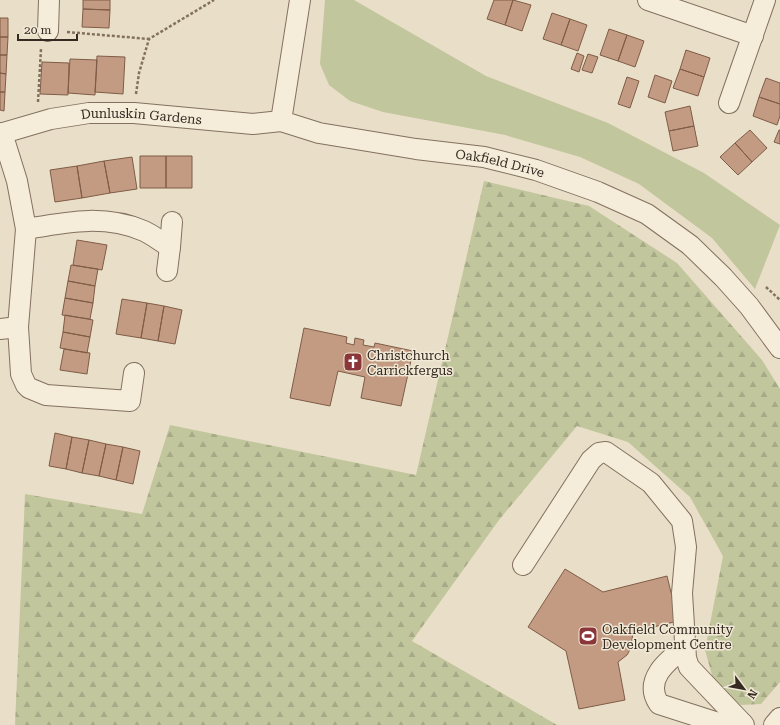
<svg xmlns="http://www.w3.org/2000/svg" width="780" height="725" viewBox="0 0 780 725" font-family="'Roboto Serif',serif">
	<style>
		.grass { fill: #c2c69d }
		.forest { fill: url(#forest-firs) }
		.building { fill: #c39b82; stroke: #7f5c47 }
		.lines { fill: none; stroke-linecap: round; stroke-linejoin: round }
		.minor-casing { stroke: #83715f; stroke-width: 22 }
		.path { stroke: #83715f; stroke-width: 2.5; stroke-dasharray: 3 2; stroke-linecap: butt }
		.minor { stroke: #f5ecda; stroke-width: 20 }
		.labels { text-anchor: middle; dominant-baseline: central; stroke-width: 3; stroke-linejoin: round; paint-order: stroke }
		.street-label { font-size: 13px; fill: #352a21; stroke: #f1e9d6 }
		.poi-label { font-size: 13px; fill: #352a21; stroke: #f1e9d6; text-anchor: start }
	</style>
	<defs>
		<pattern id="forest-firs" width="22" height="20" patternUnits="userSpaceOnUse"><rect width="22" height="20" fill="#c2c69d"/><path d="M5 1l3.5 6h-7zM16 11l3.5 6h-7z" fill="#a7aa87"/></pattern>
	</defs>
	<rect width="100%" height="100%" fill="#e9dec7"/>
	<!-- grass -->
	<path class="grass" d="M325,0H354L486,76L608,123L704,173L780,225L755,289L712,238L639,184L580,157L505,135L383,112L350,101L329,85L320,64Z"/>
	<!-- forest -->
	<path class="forest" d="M484,181L589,206L677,263L762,360L780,389V682L761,704L741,705L715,686L705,650L723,556L690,497L628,442L577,426L499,520L412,641L557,725H15L25,494L142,514L170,425L416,475Z"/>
	<!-- building -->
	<path class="building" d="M83,0H110V10L83,9Z
		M494,0H513L505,25L487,19Z
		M513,0L531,5L522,31L505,25Z
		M83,9L110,10L109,28L82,27Z
		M552,13L570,19L561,45L543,39Z
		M0,18H8V37H0Z
		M570,19L587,25L578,51L561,45Z
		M609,29L627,35L618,61L600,55Z
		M627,35L644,41L635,67L618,61Z
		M0,37H8L7,55H0Z
		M686,50L710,58L704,77L680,69Z
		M577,53L584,56L579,72L571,69Z
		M588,54L598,57L592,73L582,70Z
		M0,55H7L6,74L0,73Z
		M97,56L125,57L123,94L95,92Z
		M70,59L97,60L95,95L68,93Z
		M42,62L69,63L68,95L40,94Z
		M680,69L704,77L698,96L673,88Z
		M0,73L6,74L5,92H0Z
		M655,75L672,81L665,103L648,97Z
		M627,77L639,81L630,108L618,104Z
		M766,78L780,83V104L759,97Z
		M0,92H5L4,111L0,110Z
		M759,97L780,104V116L777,125L753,116Z
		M690,106L694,126L669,131L665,112Z
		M694,126L698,146L673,151L669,131Z
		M750,130L767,148L752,162L735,143Z
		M779,130H780V144L774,142Z
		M735,143L752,162L738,175L720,157Z
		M140,156H166V188H140Z
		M166,156H192V188H166Z
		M132,157L137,189L110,193L104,161Z
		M104,161L110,193L82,198L77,166Z
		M77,166L82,198L55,202L50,170Z
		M77,240L107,245L102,270L73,265Z
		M71,265L98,269L95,286L68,281Z
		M68,281L95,286L93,303L65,298Z
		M65,298L93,303L90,319L62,315Z
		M122,299L147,303L141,338L116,334Z
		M147,303L164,306L158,341L141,338Z
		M164,306L182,310L175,344L158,341Z
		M65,315L93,320L90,337L63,332Z
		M304,328L347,337L346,343L354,345L355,338L364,340L363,345L374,347L375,343L413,351L401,406L361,398L365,377L338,371L330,406L290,398Z
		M63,332L90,337L87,353L60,348Z
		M64,349L90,353L87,374L60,370Z
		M55,433L72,437L66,469L49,466Z
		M72,437L89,440L82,473L66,469Z
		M89,440L106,444L99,476L82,473Z
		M106,444L123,447L116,480L99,476Z
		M123,447L140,451L133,484L116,480Z
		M565,569L603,592L667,576L678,621L633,632L631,648L627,655L618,662L625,700L579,709L566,651L528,627Z"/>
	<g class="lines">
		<!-- minor casing -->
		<g class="minor-casing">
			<g id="minor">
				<path id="s1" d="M300,0L281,121L319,133L416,149L484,157L536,170L598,192L647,214L690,245L723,277L749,306L780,348"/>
				<path d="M648,0L753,36"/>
				<path d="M48,31L49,0"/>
				<path d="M729,103L765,0"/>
				<path d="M2,133L17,181L26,229L18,327L21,374L26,385L29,388L46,395L130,401L134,373"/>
				<path id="s2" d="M0,134L51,119L89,113H134L253,124L281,121"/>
				<path d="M26,229C67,222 104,214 144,231C153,235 161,242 170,247L167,271"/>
				<path d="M170,247L172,222"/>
				<path d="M0,329L18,327"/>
				<path d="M523,565L591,460L599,453L606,452L651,483L682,521L686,547L682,593L686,658L689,667L744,725"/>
				<path d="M685,647C667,661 643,680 659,704L715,722L742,723"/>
				<path d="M774,725L780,718"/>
			</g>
		</g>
		<!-- path -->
		<path class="path" d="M67,32L149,39
			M136,94L139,73L149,39L214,0
			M38,102L41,49
			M766,287L780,300"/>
		<!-- minor -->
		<use href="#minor" class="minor"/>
	</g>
	<!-- icons -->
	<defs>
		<g id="church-square" transform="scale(1)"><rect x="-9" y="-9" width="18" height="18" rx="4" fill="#8b3639" stroke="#f1e9d6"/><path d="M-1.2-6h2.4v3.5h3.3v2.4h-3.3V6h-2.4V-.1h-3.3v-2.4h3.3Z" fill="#fff"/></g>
		<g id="stadium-square" transform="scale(1)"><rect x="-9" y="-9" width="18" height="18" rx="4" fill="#8b3639" stroke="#f1e9d6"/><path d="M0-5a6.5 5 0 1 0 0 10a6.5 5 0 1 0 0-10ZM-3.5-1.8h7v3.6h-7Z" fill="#fff"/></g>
	</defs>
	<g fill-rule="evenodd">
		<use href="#church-square" x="353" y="362"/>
		<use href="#stadium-square" x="588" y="636"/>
	</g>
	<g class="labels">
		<!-- street labels -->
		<g class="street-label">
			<text stroke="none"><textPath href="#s2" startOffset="144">Dunluskin Gardens</textPath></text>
			<text stroke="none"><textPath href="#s1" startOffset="346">Oakfield Drive</textPath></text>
		</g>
		<!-- poi labels -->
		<g class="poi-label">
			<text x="367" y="355">Christchurch<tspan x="367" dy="15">Carrickfergus</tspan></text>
			<text x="602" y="629">Oakfield Community<tspan x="602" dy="15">Development Centre</tspan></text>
		</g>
	</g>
	<!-- north arrow -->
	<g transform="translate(744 689) rotate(122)" stroke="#f1e9d6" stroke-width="3" paint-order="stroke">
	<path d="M0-3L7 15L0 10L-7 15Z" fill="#352a21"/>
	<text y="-6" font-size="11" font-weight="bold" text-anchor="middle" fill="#352a21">N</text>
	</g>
	<!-- scale -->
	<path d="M18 34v6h59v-6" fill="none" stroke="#352a21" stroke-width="2"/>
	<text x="24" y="34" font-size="12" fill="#352a21" stroke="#f1e9d6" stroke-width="3" paint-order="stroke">20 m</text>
</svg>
